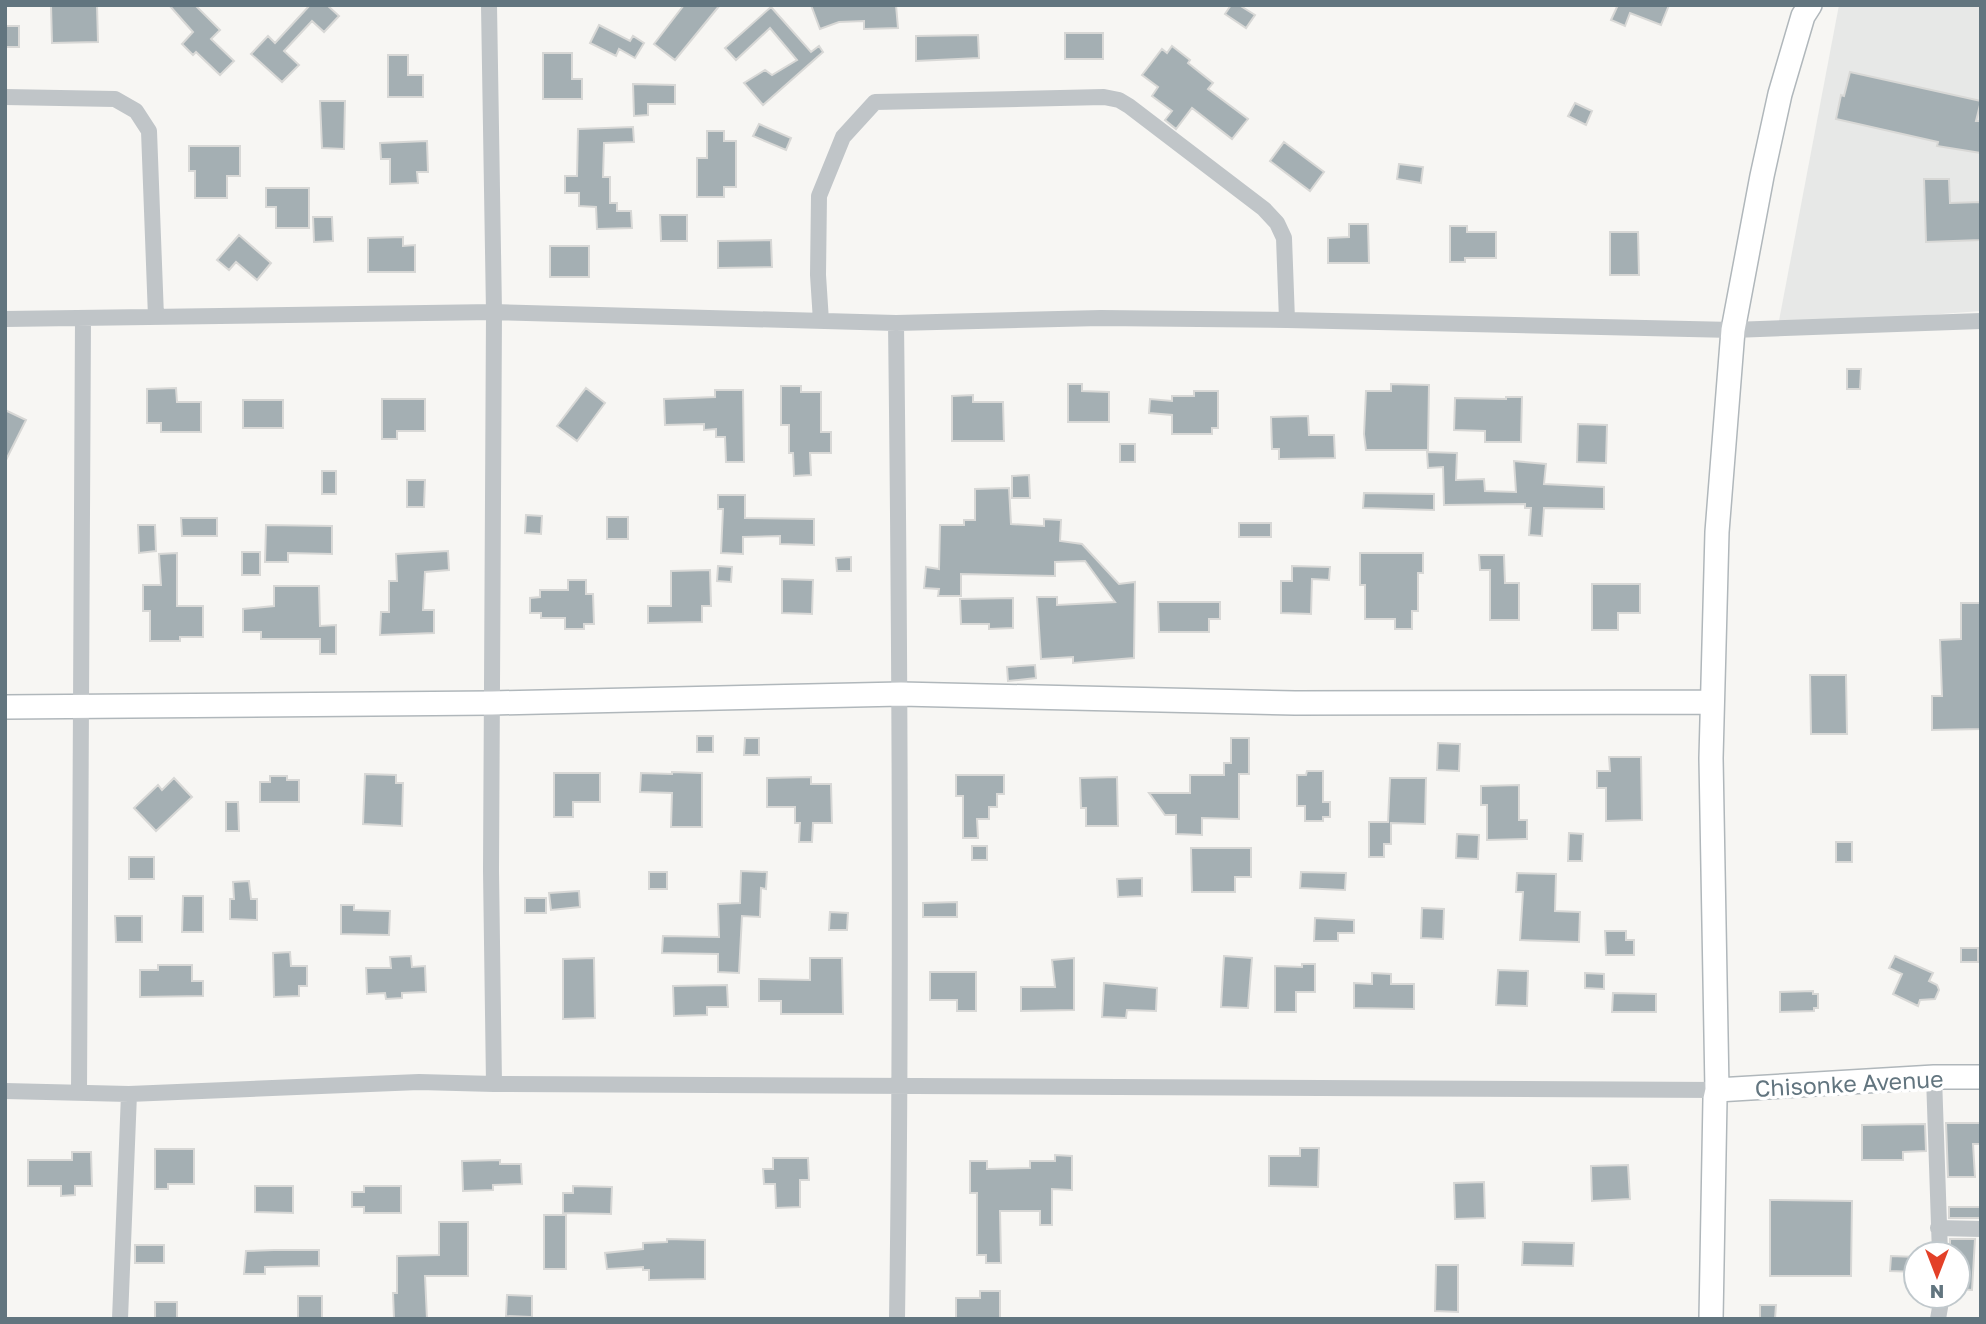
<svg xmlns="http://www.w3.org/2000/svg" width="1986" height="1324" viewBox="0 0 1986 1324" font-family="'Golos Text',sans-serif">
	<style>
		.built { fill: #e7e8e7 }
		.building { fill: #a4afb3; stroke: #d8d8d6; stroke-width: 2 }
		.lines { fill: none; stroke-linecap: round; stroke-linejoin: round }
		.secondary-casing { stroke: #b0b7bb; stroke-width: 26 }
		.street { stroke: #c0c5c8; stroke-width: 16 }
		.secondary { stroke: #fff; stroke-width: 23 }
		.labels { text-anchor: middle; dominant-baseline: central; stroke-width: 7; stroke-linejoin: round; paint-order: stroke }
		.street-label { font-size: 23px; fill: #62757f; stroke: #fff }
	</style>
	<rect width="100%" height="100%" fill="#f7f6f3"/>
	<!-- built -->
	<path class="built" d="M1839,5H1981V311L1778,326Z"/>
	<!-- building -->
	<path class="building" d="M51,5H97L98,42L52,43Z
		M169,5H195L220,30L211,39L234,61L220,75L196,52L193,55L182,44L193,32Z
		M310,5H327L339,16L324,32L312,21L284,51L299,65L282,82L251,54L268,36L275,43Z
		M684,5H720L675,60L654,44Z
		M811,5H896L898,28L864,29V21L839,22L820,29Z
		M1231,5H1239L1255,15L1246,28L1225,14Z
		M1613,5H1669L1661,25L1630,13L1625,26L1611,20L1617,7Z
		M771,7L811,52L819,46L823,52L763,105L744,83L765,70L772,75L797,60L770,28L736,60L725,48Z
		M599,25L630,41L633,36L644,43L635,58L619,49L616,56L590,43Z
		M5,26H19V47H5Z
		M1065,33H1103V59H1065Z
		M978,35L979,58L916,61V36Z
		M1172,46L1190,60L1188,63L1213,83L1208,89L1248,119L1232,139L1192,108L1176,129L1165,120L1172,111L1152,96L1158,87L1142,75L1162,49L1167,53Z
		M543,53H572V79H582V99H543Z
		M388,55H408V75H423V97H388Z
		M1850,72L1981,101L1976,121H1981V153L1937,146L1938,142L1836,119L1841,95L1844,96Z
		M633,84L675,85V104H648V115L634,116Z
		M320,101H345L344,149L322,148Z
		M1575,103L1592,111L1586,125L1568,116Z
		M759,124L791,138L786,150L753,136Z
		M633,127L634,142L604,143L603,177H610V203H617V211H631L632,228L597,229L596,207L579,206V193H565V176H577L578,129Z
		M707,131H724V141H736V187H724V197H697V158H707Z
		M427,141L428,172H417L418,183L390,184V159H381L380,143Z
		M1284,142L1324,172L1310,191L1270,161Z
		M189,146H240V176H227V198H195V171H189Z
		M1399,164L1423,167L1421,183L1397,179Z
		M1924,179H1949L1950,203L1981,202V240L1926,242Z
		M266,188H309V228H276V207H266Z
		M660,215H687V241H661Z
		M313,217H332L333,241L314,242Z
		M1349,224H1368L1369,263H1328V238L1349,237Z
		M1450,226H1467V232H1496V258H1465V262H1450Z
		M1610,232H1638L1639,275H1610Z
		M239,235L271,263L257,280L236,262L229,270L217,260Z
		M403,237V246L415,245V272H368V238Z
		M771,240L772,267L718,268V241Z
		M550,246H589V277H550Z
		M1847,369H1861L1860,389H1847Z
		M1068,384H1082V391L1109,392V422H1068Z
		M1391,384L1429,385L1428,450H1366L1364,434L1366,391H1391Z
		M781,386H801V392H821V432H831V453H810L811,475L794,476L793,453H789V425H781Z
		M176,388L177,402H201V432H161V423H147V389Z
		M586,388L605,403L577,441L557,426Z
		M715,390H743L744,462H726L725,437H716V429L704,430V424L665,425L664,399L715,397Z
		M1194,391H1218V428H1212V434H1172V415L1149,413L1150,399L1172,401V396H1194Z
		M973,395V402H1003L1004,441H952V396Z
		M1506,397H1522L1521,442H1485V431L1454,430L1455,398L1506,399Z
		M382,399H425V431H397V439H382Z
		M243,400H283V428H243Z
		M5,410L26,420L5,462Z
		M1308,416L1309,435H1334L1335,458L1279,459V449H1272L1271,417Z
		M1578,424L1607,425L1606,463L1577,462Z
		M1120,444H1135V462H1120Z
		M1427,452L1457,453L1456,480L1484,479L1485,491L1516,492L1514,461L1546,464L1544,484L1604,487V509L1544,508L1542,536L1529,535L1531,508H1525V504L1444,505L1443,467L1428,468Z
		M322,471H336V494H322Z
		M1029,475L1030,498H1012V476Z
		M407,480H425L424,507H407Z
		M1009,488L1011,524L1044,526V519L1061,520L1060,541L1082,544L1119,584L1135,582L1134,658L1073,663V657L1041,659L1037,597H1057V605L1115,602L1085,561L1055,562V576L961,574V596H938L939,589L924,588L926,567L939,569L940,525H964V520H975V489Z
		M1364,493L1434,494V510L1363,508Z
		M718,495H745V518L814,519V545L780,544V536L743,537V554L721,553L723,509H718Z
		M526,515L542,516L541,534L525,533Z
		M607,517H628V539H607Z
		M181,518H217V536H182Z
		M1239,523H1271V537H1239Z
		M138,525H155L156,551L139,553Z
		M266,525L332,526V554L288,553V562H265Z
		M448,551L449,570L425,572L423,610H434V633L380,635L381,612H389V581H397L396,554Z
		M242,552H260V575H242Z
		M177,553V606H203V637H180V641H150V611H143V585H161L159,554Z
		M1360,553H1423V573H1418V611H1412V629H1395V619H1365V585H1360Z
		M1479,555H1504L1505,583H1519V620H1490V570H1480Z
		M851,557V571H837L836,558Z
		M718,566L732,567L731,582L717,581Z
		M1292,566L1330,567L1329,580L1312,579L1311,614L1281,613V581H1292Z
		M710,570L711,606H702V622L648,623V606H671V571Z
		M782,579L813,580L812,614L782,613Z
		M568,580H586V594H593L594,624H584V629H565V618H541V613H530V598L540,597V590H568Z
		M1592,584H1640V613H1618V630H1592Z
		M274,586H319L320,626L336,625V654H320V639H261V632H243V609L274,606Z
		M1013,598V628L989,629V624H961L960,599Z
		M1158,602H1220V619H1209V632H1159Z
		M1961,603H1981V729L1932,730V696H1942L1940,640L1961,639Z
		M1035,665L1036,678L1008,681L1007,667Z
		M1810,675H1846L1847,734H1811Z
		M697,736H713V752H697Z
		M745,738H759V755H744Z
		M1231,738H1249V774H1239V819L1202,818V835L1176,834V815H1165L1149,793H1190V775H1224V763H1231Z
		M1438,743L1460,744L1459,771L1437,770Z
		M1609,757H1641L1642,820L1606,821V788H1597V771H1610Z
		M1307,771H1323V802H1330V817H1323V821H1305V806H1297V775H1306Z
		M672,772L702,773V827H671L672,793L640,792L641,773L672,774Z
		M554,773H600V802H573V817H554Z
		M365,774L396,775V783H403L402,826L363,824Z
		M956,775H1004V794H997V807H989V819H977L978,838H963V796H956Z
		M270,776H287V780H299V802H260V782H270Z
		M811,777V784H831L832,823H813L812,842H799L800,823H795V807H767V778Z
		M1117,777L1118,826H1086V808H1081L1080,778Z
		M174,778L192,797L156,831L134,808L158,785L162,790Z
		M1390,778H1426L1425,824L1391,823V844H1384V857H1369V822H1388Z
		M1519,785V820H1527V839L1487,840V805H1481V786Z
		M226,802H238L239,831H226Z
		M1569,833L1583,834L1582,861H1568Z
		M1457,834L1479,835L1478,859L1456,858Z
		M1836,842H1852V862H1836Z
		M972,846H987V860H972Z
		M1191,848H1251V877H1235V892H1192Z
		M129,857H154V879H129Z
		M741,871L767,872L766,889L761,888L760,917L742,916L739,973L718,972V954L662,953L663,936L719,937L718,904L740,903Z
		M649,872H667V889H649Z
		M1301,872L1346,873L1345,890L1300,888Z
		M1517,873L1556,874L1555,911L1580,912L1579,942L1520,940L1523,892H1516Z
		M1142,878V896L1118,897L1117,879Z
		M249,881L251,899H257V920L230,919V899H234L233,882Z
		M579,891L580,907L551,910L549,893Z
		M183,896H203V932H182Z
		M525,898H546V913H525Z
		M957,902V917H923V903Z
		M341,905H354V910L390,911L389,935L341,934Z
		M1422,908L1444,909L1443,939L1421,938Z
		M830,912L848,913L847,930H829Z
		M115,916H142V942H116Z
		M1315,918L1354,920V933H1338V941H1314Z
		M1605,931H1626V940H1634V955H1606Z
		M1961,948H1978V962H1961Z
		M290,952L291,966H307V986H299V996L274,997L273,953Z
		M411,956L412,967L425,966L426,992L402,993V998L386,999L385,993L367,994L366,968H391L390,957Z
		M1224,956L1252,958L1248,1008L1221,1007Z
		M1895,956L1933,973L1929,981L1937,985L1939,990L1935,999L1920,1000L1918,1006L1893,994L1902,974L1889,968Z
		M594,958L595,1018L563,1019V959Z
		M810,958H842L843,1014H781V1001H759V979L810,980Z
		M1074,958V1010L1021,1011V987H1055L1052,960Z
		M1302,964H1315V992H1296V1012H1275V966L1302,967Z
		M158,965H192V981H203V996L140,997V970H158Z
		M1498,970L1528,971L1527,1006L1496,1005Z
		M930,972H976V1011H957V1000H930Z
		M1372,973L1391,974V984H1414V1009L1354,1008V983L1372,984Z
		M1585,973L1604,974V989L1585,988Z
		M1104,983L1157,988L1156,1011L1127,1010L1126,1018L1102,1017Z
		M727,985L728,1007H707V1015L674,1016L673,986Z
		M1813,991V994H1818V1008H1814V1011L1780,1012V992Z
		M1613,993L1656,994V1012H1612Z
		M1946,1123H1981V1144H1973L1975,1177H1948Z
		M1925,1124L1926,1151L1903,1152V1160H1862V1125Z
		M1300,1148H1319L1318,1187L1269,1186V1156H1300Z
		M155,1149H194V1184H168V1189H155Z
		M72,1152H91L92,1186H75V1195L61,1196V1186H28V1160H72Z
		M1055,1155L1072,1156V1190L1052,1189V1225H1040V1211H1000L1001,1263H986V1255H977V1193H970V1161H987V1169L1030,1168V1161H1055Z
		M773,1158H808L809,1180H800V1207L776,1208L775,1184H764L763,1169H773Z
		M500,1160V1164H521L522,1184L493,1185V1190L463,1191L462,1161Z
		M1628,1165L1630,1199L1592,1201L1591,1166Z
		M1484,1182L1485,1218L1455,1219L1454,1183Z
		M255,1186H293V1213L255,1212Z
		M364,1186H401V1213H364V1207H352V1192H364Z
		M573,1186L612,1187L611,1214L563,1213V1193H573Z
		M1770,1200L1852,1201L1851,1276H1770Z
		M1949,1207H1981V1218H1949Z
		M544,1215H566V1269H544Z
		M439,1222H468V1276H425L427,1319H394L393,1293H397V1256L439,1255Z
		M667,1239L705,1240V1279L649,1280V1270H643V1267L607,1269L605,1253L643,1249V1243L667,1242Z
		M1950,1239H1975L1972,1290L1958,1289V1254H1950Z
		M1523,1242L1574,1243L1573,1266L1522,1265Z
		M135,1245H164V1263H135Z
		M274,1250H319V1266L265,1267V1274H244L246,1251Z
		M1891,1256L1916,1257V1272L1890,1271Z
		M1436,1265H1458V1312L1435,1311Z
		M980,1291H1000V1319H956V1298H980Z
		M507,1295L532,1296V1317L506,1316Z
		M298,1296H322V1319H298Z
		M155,1302H177V1319H155Z
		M1760,1305H1776L1775,1319H1760Z"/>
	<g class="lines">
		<!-- secondary casing -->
		<g class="secondary-casing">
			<path id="secondary" d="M5,707L492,703L901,694L1295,703L1711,702
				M1717,1090L1934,1077H1981
				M1711,1319L1715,1099L1717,1090L1711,758L1717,532L1733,330L1762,176L1780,94L1803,16L1810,5"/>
		</g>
		<!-- street -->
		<path class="street" d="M489,5L494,312L491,871L494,1084
			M5,97L115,99L136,111L149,131L156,317
			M5,319L494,312L896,323L1101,318L1287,320L1733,330L1981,321
			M821,321L818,275L819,196L843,137L875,102L1104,97L1119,100L1129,106L1264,209L1277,223L1284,238L1287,320
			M896,323C900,655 902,987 897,1319
			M1934,1077L1940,1254
			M5,1091L129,1094L419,1082L494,1084L1717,1090
			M79,1093L83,319
			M1938,1228L1981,1229
			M120,1319L129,1094
			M1938,1319L1942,1296"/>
		<!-- secondary -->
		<use href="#secondary" class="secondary"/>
	</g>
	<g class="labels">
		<!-- street labels -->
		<g class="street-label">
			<text transform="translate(1849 1083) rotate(-3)">Chisonke Avenue</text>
		</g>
	</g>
	<!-- border -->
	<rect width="1986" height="1324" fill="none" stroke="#62757f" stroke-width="14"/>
	<!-- north arrow -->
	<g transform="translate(1937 1275) rotate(180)"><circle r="33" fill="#ffffff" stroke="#c0c8cc" stroke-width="2"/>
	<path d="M0-5L12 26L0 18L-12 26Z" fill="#e34028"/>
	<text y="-10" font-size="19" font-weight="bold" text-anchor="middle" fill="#62757f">N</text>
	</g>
</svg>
